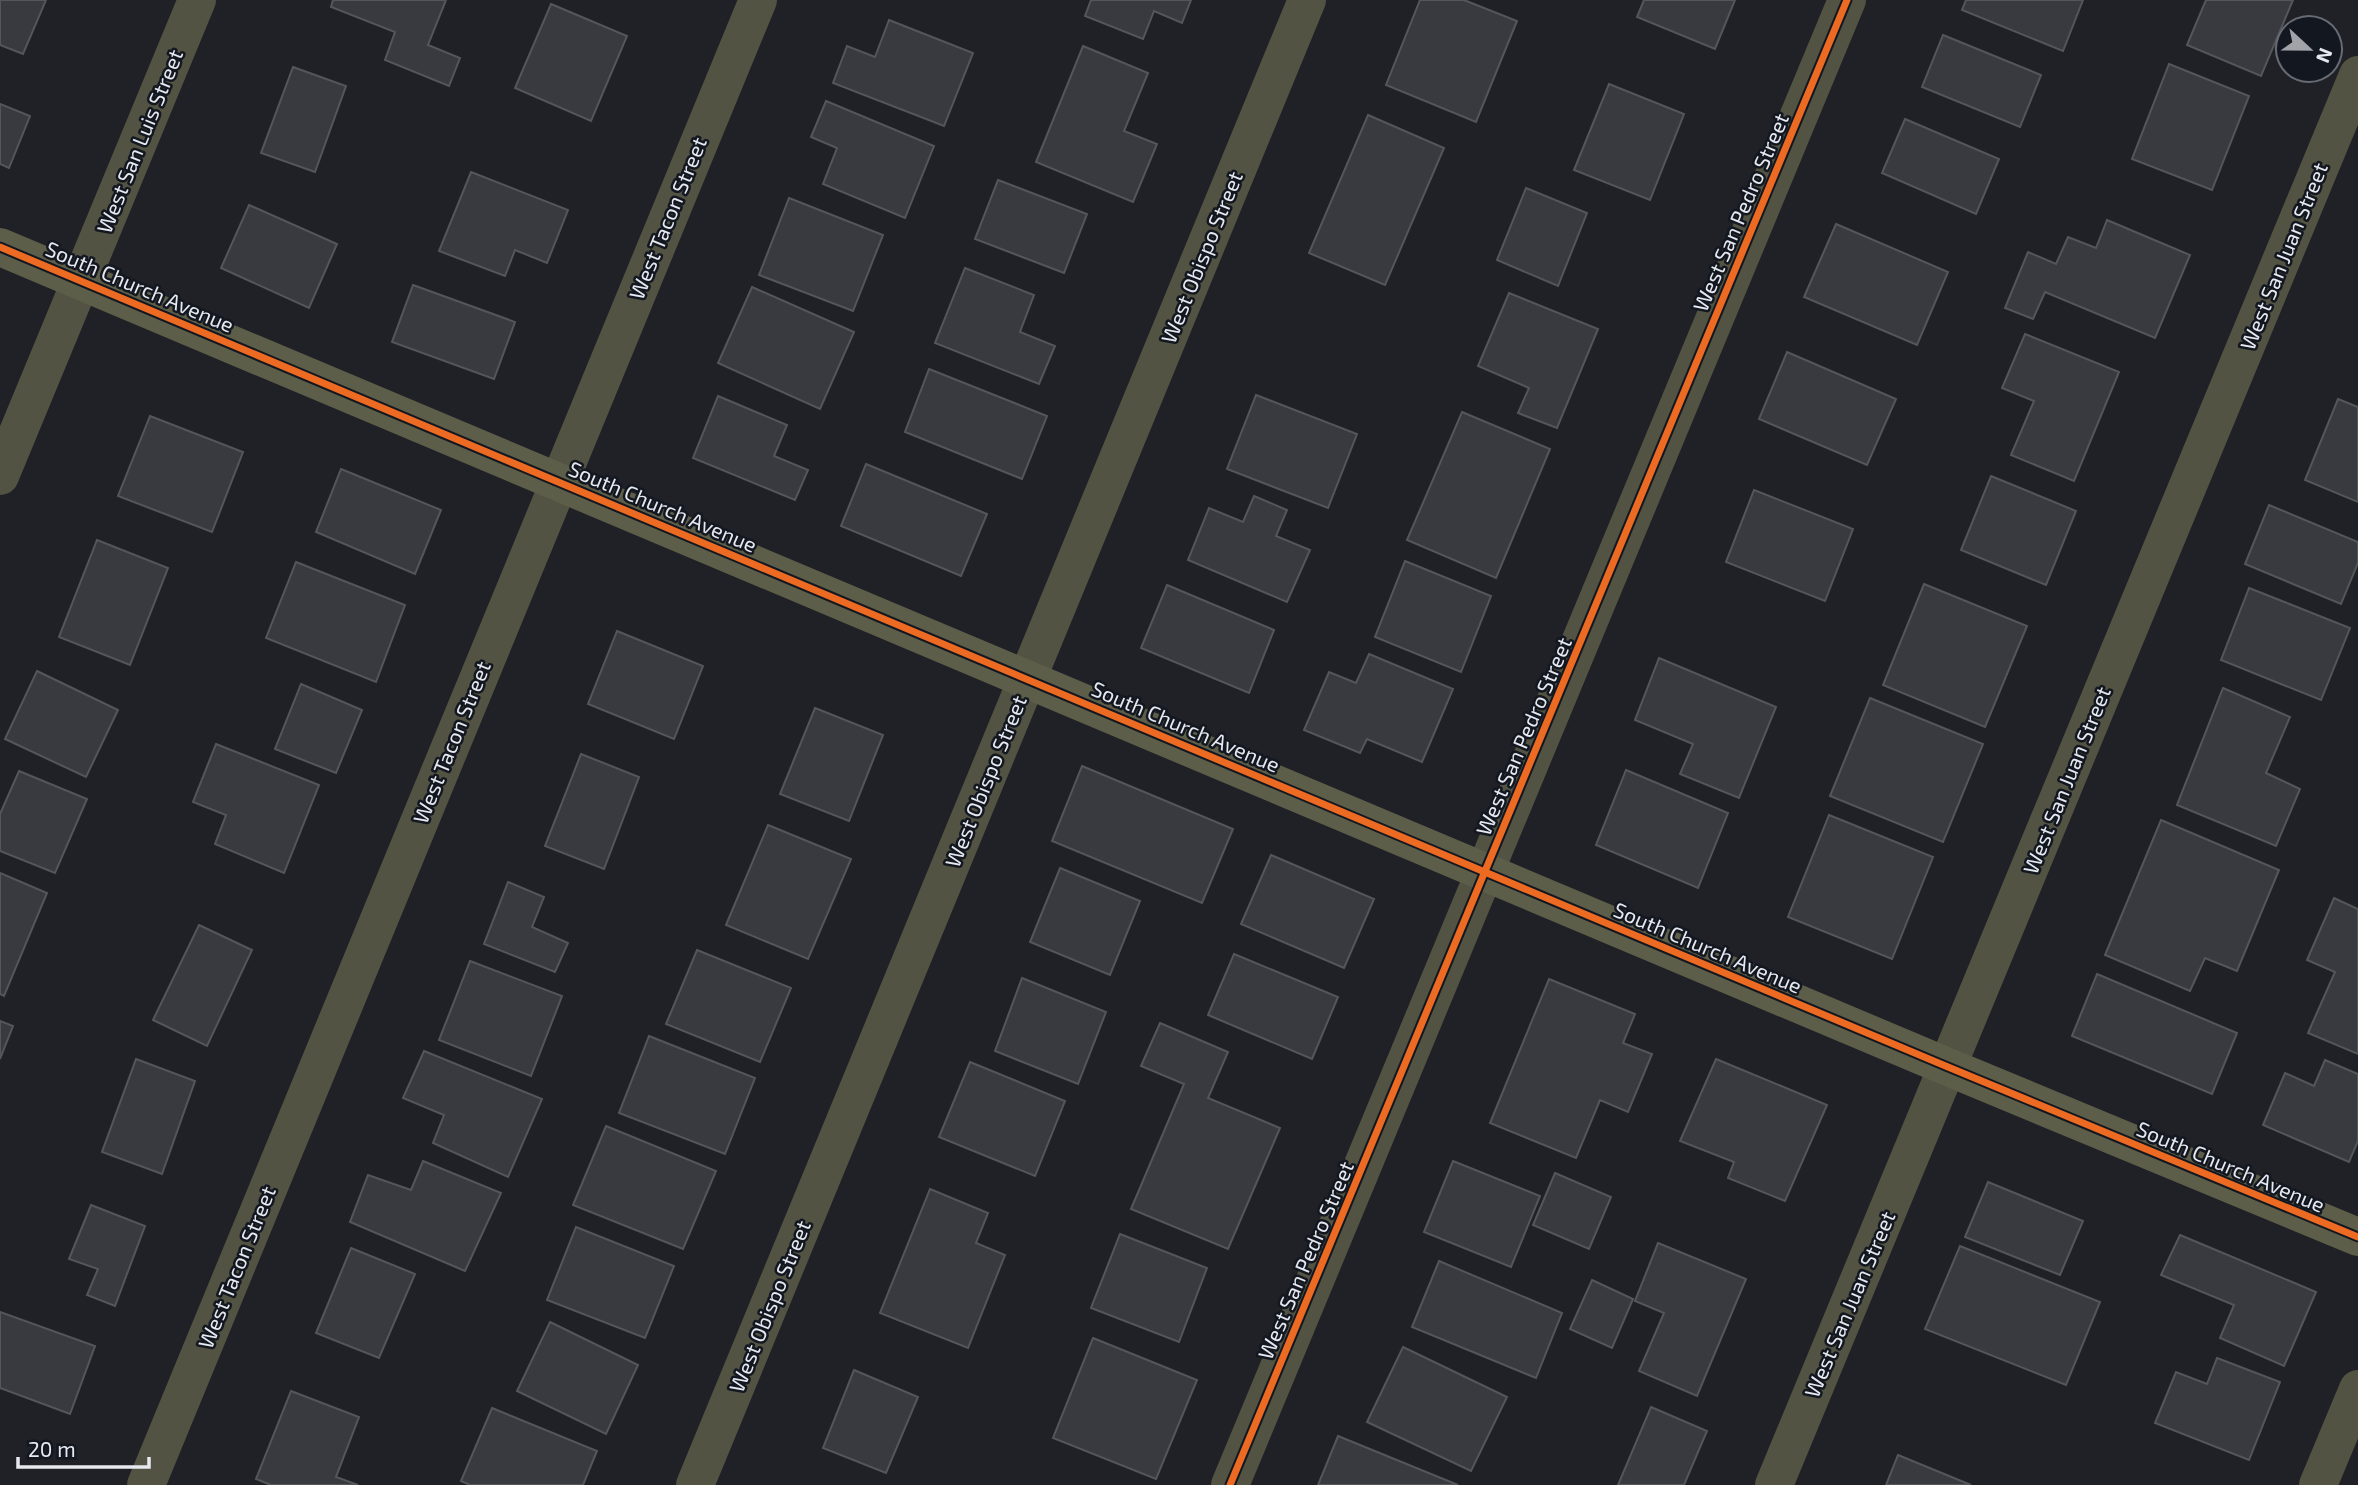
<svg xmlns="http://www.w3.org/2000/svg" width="2358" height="1485" viewBox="0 0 2358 1485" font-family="'Exo 2',sans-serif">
<rect width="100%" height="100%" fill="#202126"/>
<g fill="#393a3f" stroke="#54565a" stroke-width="2">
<path d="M0,0H46L23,54L0,45Z"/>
<path d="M333,0H446L428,45L460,58L449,86L385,60L395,32L331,7Z"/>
<path d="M1091,0H1191L1182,23L1154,11L1143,39L1085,16Z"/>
<path d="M1420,0H1464L1517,21L1476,122L1386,85Z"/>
<path d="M1644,0H1735L1715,49L1637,17Z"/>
<path d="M1966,0H2083L2063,51L1962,10Z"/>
<path d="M2206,0H2293L2261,76L2187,45Z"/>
<path d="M551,4L627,36L591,121L515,88Z"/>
<path d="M889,20L973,53L944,126L833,83L847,46L875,57Z"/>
<path d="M1943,35L2041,75L2020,127L1922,87Z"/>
<path d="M1083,46L1148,73L1124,131L1157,144L1133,202L1036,162Z"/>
<path d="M2169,64L2249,96L2212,190L2132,159Z"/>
<path d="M293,67L346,86L315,172L261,153Z"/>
<path d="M1609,84L1684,114L1650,200L1574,170Z"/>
<path d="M826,101L934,146L905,218L823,184L837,148L811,137Z"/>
<path d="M0,104L30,116L9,168L0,164Z"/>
<path d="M1368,115L1444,148L1385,285L1309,253Z"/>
<path d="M1905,119L1999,159L1976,214L1882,173Z"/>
<path d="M471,172L568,210L547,263L515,250L505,276L439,251Z"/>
<path d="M998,180L1087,214L1064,273L975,239Z"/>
<path d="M1526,188L1587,213L1558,286L1497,260Z"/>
<path d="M789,198L883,235L853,311L759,275Z"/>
<path d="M249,205L337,244L309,308L221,268Z"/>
<path d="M2107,220L2190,255L2155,338L2045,292L2033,319L2005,308L2028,252L2056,264L2068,237L2096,248Z"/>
<path d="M1836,224L1948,272L1917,345L1804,297Z"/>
<path d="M965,268L1034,295L1020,332L1055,346L1039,384L935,343Z"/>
<path d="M413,285L515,322L494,379L392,342Z"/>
<path d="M752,287L854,332L820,409L718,363Z"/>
<path d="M1509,293L1598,329L1557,428L1518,413L1529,388L1478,366Z"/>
<path d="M2025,334L2119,372L2074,481L2011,455L2034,401L2002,388Z"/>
<path d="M1787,352L1896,399L1867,465L1759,419Z"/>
<path d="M929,369L1047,416L1022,479L905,432Z"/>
<path d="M1256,395L1357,434L1328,508L1227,469Z"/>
<path d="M718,396L787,425L774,456L808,470L795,500L693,458Z"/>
<path d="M2338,399L2358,407V502L2305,480Z"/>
<path d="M1462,412L1550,449L1496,578L1407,540Z"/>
<path d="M150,416L243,452L212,532L118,496Z"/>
<path d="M866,464L987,514L961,576L841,526Z"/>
<path d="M341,469L441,510L415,574L316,532Z"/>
<path d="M1991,476L2076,511L2046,585L1961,550Z"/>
<path d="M1754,490L1853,529L1825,601L1726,562Z"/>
<path d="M1254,496L1287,510L1276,536L1310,550L1287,602L1188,560L1209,508L1243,522Z"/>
<path d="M2269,505L2358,542V563L2341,604L2245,564Z"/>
<path d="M97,540L168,568L130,665L59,637Z"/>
<path d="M1405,561L1491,596L1461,672L1375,637Z"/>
<path d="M296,562L405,605L376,682L266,638Z"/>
<path d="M1924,584L2027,626L1985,727L1883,685Z"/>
<path d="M1167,585L1274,630L1249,693L1141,648Z"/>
<path d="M2249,588L2350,628L2321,700L2221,660Z"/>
<path d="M617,631L703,666L674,739L588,704Z"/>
<path d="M1369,654L1453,689L1422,762L1367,739L1360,753L1304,730L1329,672L1356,683Z"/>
<path d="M1659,658L1776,707L1739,798L1680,774L1693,744L1635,720Z"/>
<path d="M37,671L118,710L86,777L5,739Z"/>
<path d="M301,684L362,710L336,773L275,749Z"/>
<path d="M2223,688L2290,717L2266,773L2300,789L2276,846L2177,805Z"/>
<path d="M1870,698L1983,744L1943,842L1830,796Z"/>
<path d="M815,708L883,735L849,821L780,794Z"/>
<path d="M216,744L319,785L284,873L215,844L226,815L193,802Z"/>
<path d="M581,754L639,777L604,869L545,846Z"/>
<path d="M1082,766L1233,829L1202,903L1052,841Z"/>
<path d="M1626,770L1728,813L1698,888L1596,845Z"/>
<path d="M19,771L87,799L55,873L0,851V814Z"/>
<path d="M1829,815L1933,857L1892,959L1788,917Z"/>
<path d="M2161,820L2279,870L2237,971L2205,958L2190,991L2105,955Z"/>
<path d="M768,825L851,859L808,959L726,925Z"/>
<path d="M1271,855L1374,899L1344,968L1241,924Z"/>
<path d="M1060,868L1140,901L1110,975L1030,942Z"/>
<path d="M0,873L47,893L4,996L0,994Z"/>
<path d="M508,882L544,897L532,927L568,943L555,972L484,944Z"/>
<path d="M2334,898L2358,909V1054L2308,1033L2335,972L2307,960Z"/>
<path d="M199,925L252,950L207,1046L153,1020Z"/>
<path d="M697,950L791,988L760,1062L666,1024Z"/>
<path d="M1234,954L1338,997L1312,1059L1208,1015Z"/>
<path d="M470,961L562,996L531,1076L439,1040Z"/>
<path d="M2097,974L2237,1033L2212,1094L2072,1036Z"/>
<path d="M1022,978L1106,1012L1078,1084L995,1051Z"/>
<path d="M1549,979L1635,1014L1623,1043L1652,1054L1628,1112L1600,1100L1576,1158L1490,1123Z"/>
<path d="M0,1021L13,1026L0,1059Z"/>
<path d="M1160,1023L1228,1052L1208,1098L1280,1128L1228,1249L1131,1209L1184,1084L1141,1066Z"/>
<path d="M649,1036L755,1078L725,1154L619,1113Z"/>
<path d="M424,1051L542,1099L508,1177L433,1143L444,1115L403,1098Z"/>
<path d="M136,1059L195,1081L162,1174L102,1152Z"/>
<path d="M1716,1059L1827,1105L1785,1201L1728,1178L1734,1162L1680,1141Z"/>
<path d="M2325,1060L2358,1074V1141L2349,1162L2263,1125L2285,1073L2314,1086Z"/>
<path d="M970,1062L1065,1101L1035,1176L939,1137Z"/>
<path d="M606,1126L716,1171L683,1249L573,1205Z"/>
<path d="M423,1161L501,1193L465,1271L350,1222L368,1175L411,1190Z"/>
<path d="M1453,1161L1540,1196L1511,1267L1424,1232Z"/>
<path d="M1555,1173L1611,1197L1589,1249L1533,1225Z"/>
<path d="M1988,1182L2083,1221L2060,1275L1965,1237Z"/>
<path d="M930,1189L988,1213L976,1243L1005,1255L968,1348L880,1313Z"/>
<path d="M91,1205L145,1226L115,1306L87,1295L98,1269L69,1259Z"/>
<path d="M576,1227L674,1266L645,1338L547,1300Z"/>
<path d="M1120,1234L1207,1268L1179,1342L1091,1308Z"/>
<path d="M2180,1235L2316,1292L2284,1366L2220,1338L2234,1305L2161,1275Z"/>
<path d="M1658,1243L1746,1279L1697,1396L1639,1371L1664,1313L1635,1301Z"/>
<path d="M1960,1246L2100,1302L2066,1385L1925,1329Z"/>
<path d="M351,1248L415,1274L379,1358L316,1333Z"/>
<path d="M1439,1261L1562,1313L1536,1378L1412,1327Z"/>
<path d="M1592,1280L1633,1299L1612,1348L1570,1329Z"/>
<path d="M0,1312L95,1346L70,1414L0,1388Z"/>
<path d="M550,1322L638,1365L606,1434L517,1391Z"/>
<path d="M1093,1338L1197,1380L1156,1479L1053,1438Z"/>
<path d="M1403,1347L1507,1397L1471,1471L1367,1422Z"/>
<path d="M2217,1358L2280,1382L2249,1460L2155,1423L2176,1372L2207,1384Z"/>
<path d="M854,1370L918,1397L886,1473L823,1448Z"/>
<path d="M291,1391L359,1417L336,1477L358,1485H271L256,1479Z"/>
<path d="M1651,1407L1707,1431L1684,1485H1618Z"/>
<path d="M492,1408L597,1451L583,1485H470L461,1481Z"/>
<path d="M1338,1436L1458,1485H1318Z"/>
<path d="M1898,1455L1971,1485H1886Z"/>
</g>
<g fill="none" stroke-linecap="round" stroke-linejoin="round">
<g stroke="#525343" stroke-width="38">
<path d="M0,476L197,0"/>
<path d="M146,1485L758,0"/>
<path d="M695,1485L1307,0"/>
<path d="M1230,1485L1847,0"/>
<path d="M1774,1485L2358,75"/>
<path d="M2318,1485L2358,1389"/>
</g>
<path stroke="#5d5e49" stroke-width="38" d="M0,247L1948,1067L2358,1237"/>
<defs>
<g id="cycleway">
<path d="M0,247L1948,1067L2358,1237"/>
<path d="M1230,1485L1847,0"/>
</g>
</defs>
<use href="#cycleway" stroke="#131720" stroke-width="11"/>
<use href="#cycleway" stroke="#ed6a23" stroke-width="7"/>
</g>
<g text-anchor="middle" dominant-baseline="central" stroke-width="5" stroke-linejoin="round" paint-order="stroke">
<g font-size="21" fill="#e6e9f0" stroke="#131720">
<text transform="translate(139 141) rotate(-68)">West San Luis Street</text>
<text transform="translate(1740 212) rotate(-67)">West San Pedro Street</text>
<text transform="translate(667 218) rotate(-68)">West Tacon Street</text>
<text transform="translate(2283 256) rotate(-68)">West San Juan Street</text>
<text transform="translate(1201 257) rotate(-68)">West Obispo Street</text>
<text transform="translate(140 286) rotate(23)">South Church Avenue</text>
<text transform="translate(663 506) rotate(23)">South Church Avenue</text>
<text transform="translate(1186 726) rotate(23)">South Church Avenue</text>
<text transform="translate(1523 736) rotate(-67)">West San Pedro Street</text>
<text transform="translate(451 742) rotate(-68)">West Tacon Street</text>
<text transform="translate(2066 780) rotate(-68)">West San Juan Street</text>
<text transform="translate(985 781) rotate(-68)">West Obispo Street</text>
<text transform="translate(1708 947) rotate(23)">South Church Avenue</text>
<text transform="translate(2231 1166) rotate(23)">South Church Avenue</text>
<text transform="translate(1305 1260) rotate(-67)">West San Pedro Street</text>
<text transform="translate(236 1267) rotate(-68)">West Tacon Street</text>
<text transform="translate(1849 1304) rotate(-67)">West San Juan Street</text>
<text transform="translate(769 1306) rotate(-68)">West Obispo Street</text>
</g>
</g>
<g transform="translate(2309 49) rotate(112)"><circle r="33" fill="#131720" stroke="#676b73" stroke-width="2"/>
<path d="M0-5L12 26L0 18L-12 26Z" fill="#a1a3a9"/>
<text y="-10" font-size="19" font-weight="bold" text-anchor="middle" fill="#e6e9f0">N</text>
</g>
<path d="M18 1457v10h131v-10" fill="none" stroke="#e6e9f0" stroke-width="3.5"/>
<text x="28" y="1457" font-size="21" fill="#e6e9f0" stroke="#131720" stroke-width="5" paint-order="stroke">20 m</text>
</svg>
